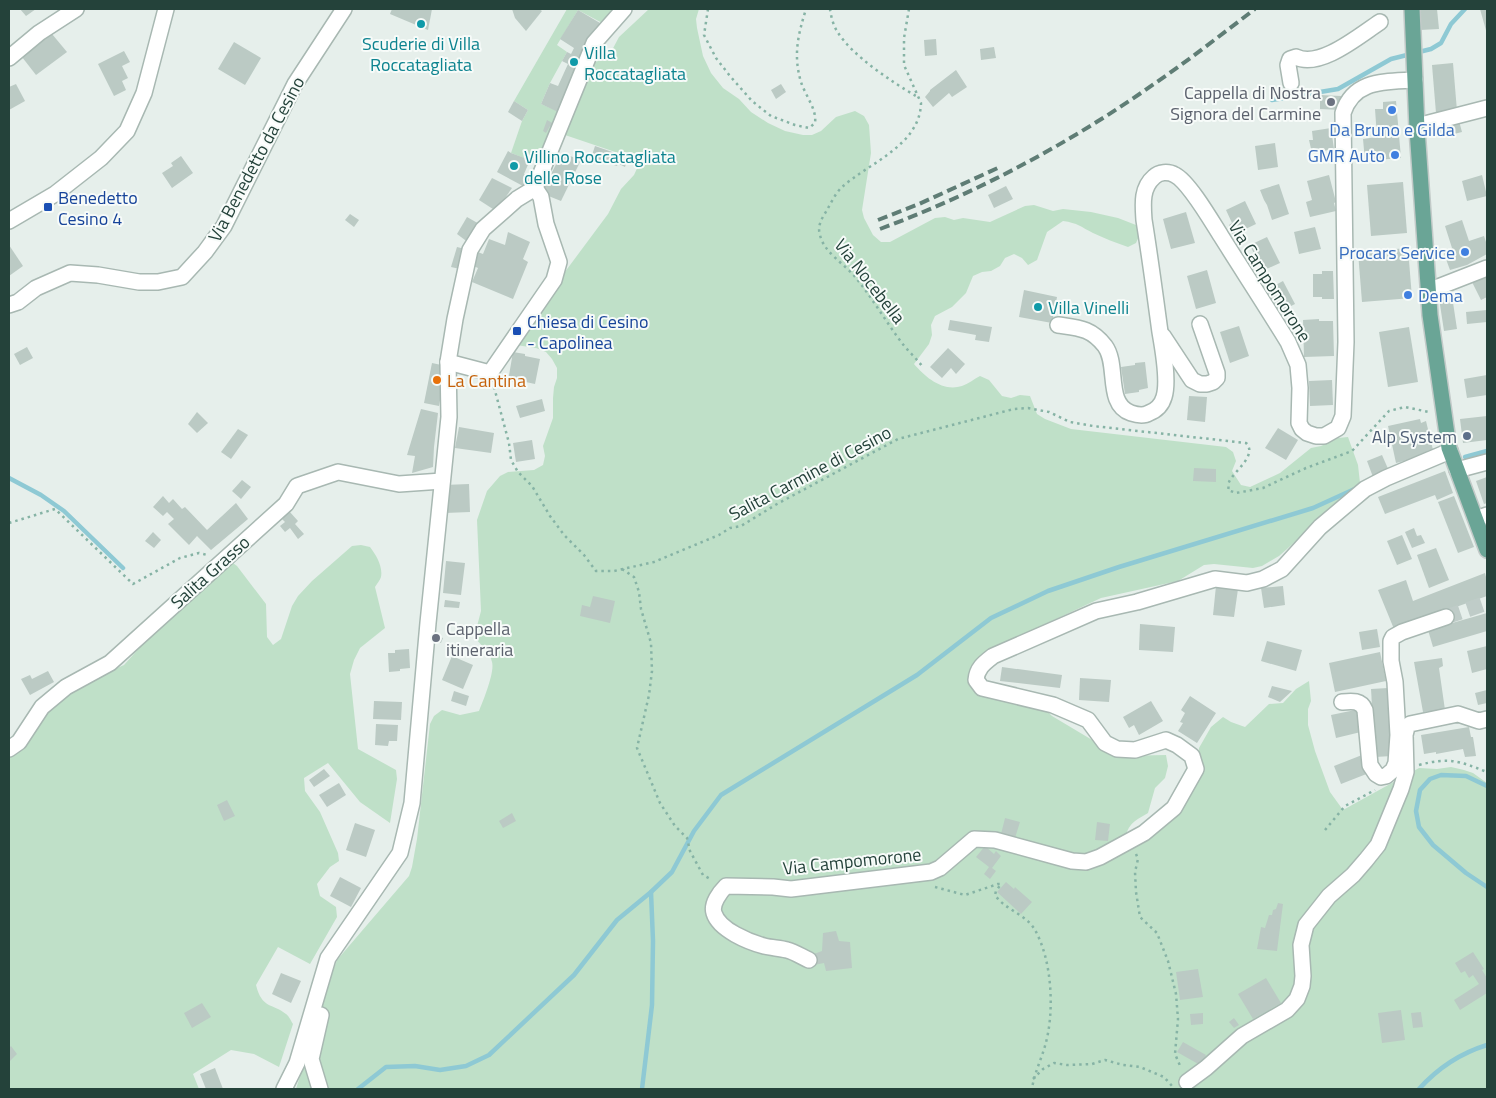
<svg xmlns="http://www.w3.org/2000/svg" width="1496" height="1098" viewBox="0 0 1496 1098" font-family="'Titillium Web',sans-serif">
<rect width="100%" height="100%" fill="#e6efeb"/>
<g fill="#bfe0c8">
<path d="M567,9H616L606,25L578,10L557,45L567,52L550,83L541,104L562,113L542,165L511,153L522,121L528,110L514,101Z"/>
<path d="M649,9H699L696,19L697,28L703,56L711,73L723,88L739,99L751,112L768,123L785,131L803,135H812L821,131L836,117L855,111L864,116L869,125L871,153L862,210L864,218L873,235L881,242H890L935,218L945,217L954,220L963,218L990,222L1025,206L1034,205L1053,211L1063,209L1091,212L1118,218L1136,225L1140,234L1136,243L1128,247C1116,243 1104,238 1093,233C1081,227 1078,223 1063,221L1047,232L1037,260L1028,265L1022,258L1014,254L1005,258L1000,266L991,271L982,272L973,276L966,293L952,307L935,316L931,325L932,335L929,344L914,364C926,378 943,392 962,386C968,384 974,379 980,376L989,380L1002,396L1011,398L1020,395L1030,396L1037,414L1045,419L1071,429L1226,447L1233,452L1236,461L1232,471L1241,485L1250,487L1280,473L1311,448L1321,446L1338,438L1348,437L1358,465L1360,483L1352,489L1287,549L1279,556L1262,566L1253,568L1214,564L1204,565L1178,581L1101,598L988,651L972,676L1045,709L1052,716L1119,756L1166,755L1168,766L1165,778L1155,788L1148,813C1129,824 1128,825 1123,847L1163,815L1198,765L1199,748L1211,727L1223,717L1231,722L1245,727L1269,704L1283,703L1296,689L1309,681L1311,701L1308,709V725L1315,751L1330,792L1343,810L1419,768L1437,769L1451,767L1464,770L1473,773L1487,783V1089H296L328,984L337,960L409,876L412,867L417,839L430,724L434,716L442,710L460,715L479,711C483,701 495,672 492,662C490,653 482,646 476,639V630L481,611L477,520L487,491L500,476L508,472L534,470L543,465L545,456L543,446L553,418V398L554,387L557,378V368L552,359L546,352L536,348L516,345L553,288L608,214L621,189L634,175L640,162L638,156L633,158L565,135L591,65L610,54L619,37Z"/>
<path d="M361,545L370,547C376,555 383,566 381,577C380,580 377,584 375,587L385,628L360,648L354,660L350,674L358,749L396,770L397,779L390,823L360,802L328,763L304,778L305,791L320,812L338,853L339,861L330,867L317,884L320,896L336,907L337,917L310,964L278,947L256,985C262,1009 272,1003 286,1014C289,1016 291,1021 293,1024L279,1067L254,1054L231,1050L193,1074L199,1089H9V755L55,702L90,680L124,665L150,636L226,558L237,566L266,604L267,637L273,645L281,639L292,606L298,596L312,581L352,546Z"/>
</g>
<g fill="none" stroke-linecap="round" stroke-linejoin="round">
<g stroke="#8ec9d4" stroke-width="4.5">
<path d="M1272,100L1338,89L1391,59L1431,49L1441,43L1451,24L1465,9"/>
<path d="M1465,457L1487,451"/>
<path d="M9,478L41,495L64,511L123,568"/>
<path d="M1487,786L1466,776L1441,775L1430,779L1420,790L1416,811L1419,827L1433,845L1466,873L1487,887"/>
<path d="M358,1089L386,1067L415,1066L440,1070L466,1066L489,1055L574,975L617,920L651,892L672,872L694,831L721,795L917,675L991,618L1048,591L1119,567L1313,508L1359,487"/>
<path d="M642,1089L652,1005L653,941L651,892"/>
<path d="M1419,1089C1437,1069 1461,1053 1487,1045"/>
</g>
</g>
<g fill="#bbcac4">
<path d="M20,9H36L26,16Z"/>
<path d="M392,9H432L428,30L390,14Z"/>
<path d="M512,9H539L542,11L526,31L515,18Z"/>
<path d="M1419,9H1437L1439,29L1420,30Z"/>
<path d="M1480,9H1487V34Z"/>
<path d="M578,10L600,23L581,53L585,55L558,112L541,104L550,83L558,86L568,64L562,61L567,52L571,54L574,48L560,39Z"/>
<path d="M52,34L67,52L36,75L22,57Z"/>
<path d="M936,39L937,55L925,56L924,40Z"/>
<path d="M234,42L261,58L245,85L218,69Z"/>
<path d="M994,47L996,58L981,60L980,49Z"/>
<path d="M124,51L130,62L122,66L128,78L122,81L126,90L114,96L98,64Z"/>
<path d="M1453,63L1457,111L1436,113L1432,65Z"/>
<path d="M956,70L967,87L952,97L949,93L933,107L925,97L930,91V90Z"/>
<path d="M16,84L25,101L9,110V87Z"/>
<path d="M781,84L786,92L776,99L771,90Z"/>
<path d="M1320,95L1341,96V110L1320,109Z"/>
<path d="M514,101L528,110L522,121L508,112Z"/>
<path d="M1396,101L1401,158L1365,161L1363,139L1377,137L1375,109H1383V102Z"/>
<path d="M547,120L556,125L554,129L550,126L546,133L543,131Z"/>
<path d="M1459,121L1462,132L1442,137L1439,127Z"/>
<path d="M1331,128L1334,149L1312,153L1309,140H1313L1312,131Z"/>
<path d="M1275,143L1278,167L1258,170L1255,146Z"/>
<path d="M595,146L621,155L617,166L591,158Z"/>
<path d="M508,151L511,153L530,160L524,174L531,179L529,184L526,183L523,186L497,172Z"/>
<path d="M562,153L581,160L561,201L541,193Z"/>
<path d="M181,156L193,173L172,188L162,173L173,166L171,163Z"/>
<path d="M621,158L627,160L625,167L619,164Z"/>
<path d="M1329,175L1336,202L1334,203L1336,211L1310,217L1306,202L1312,200L1307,181Z"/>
<path d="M1482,175L1487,196L1467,201L1462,181Z"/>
<path d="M492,178L512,188L496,211L479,200Z"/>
<path d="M1403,182L1407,233L1371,236L1367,185Z"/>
<path d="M1279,184L1289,214L1272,220L1267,205L1264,200L1260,190Z"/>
<path d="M1006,186L1013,199L994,208L988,195Z"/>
<path d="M1245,201L1256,224L1233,235L1229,225L1232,223L1226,210Z"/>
<path d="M1186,212L1195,243L1171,249L1163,219Z"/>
<path d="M350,214L359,220L354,227L345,220Z"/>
<path d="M467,217L481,225L469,243L457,234Z"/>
<path d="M1462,220L1469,241L1484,236L1487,245V254L1467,265L1450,270L1443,251L1452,248L1445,226Z"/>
<path d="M1315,227L1321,249L1299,254L1294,232Z"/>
<path d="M508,232L530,242L523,259L528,262L513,299L472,282L478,268L469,264L475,251L483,254L489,239L505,245Z"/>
<path d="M1267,237L1280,263L1262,271L1250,245Z"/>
<path d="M9,245L23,266L9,276Z"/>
<path d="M457,247L465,249L460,269L451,267Z"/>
<path d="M1408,248L1412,298L1362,302L1358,252Z"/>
<path d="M1207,270L1216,303L1196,309L1187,276Z"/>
<path d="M1322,271H1333L1334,299H1322V297H1313V274H1322Z"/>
<path d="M1485,276L1487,281V297L1481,300L1472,282Z"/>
<path d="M1283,281L1295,304L1279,312L1266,290Z"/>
<path d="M1024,290L1057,297L1052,323L1019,317Z"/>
<path d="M1452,296L1457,329L1444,331L1439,298Z"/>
<path d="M1487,310V322L1467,324L1466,312Z"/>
<path d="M1319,319V321H1333L1334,356L1304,357L1303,320Z"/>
<path d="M950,320L992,327L989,342L975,340L976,335L948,330Z"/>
<path d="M1239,326L1249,356L1230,363L1220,332Z"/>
<path d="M1409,327L1418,382L1388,387L1379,332Z"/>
<path d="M27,347L33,358L20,365L14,354Z"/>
<path d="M948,348L965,364L956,374L951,368L942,378L930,367Z"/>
<path d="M513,352L525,354V356L540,359L535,384L521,381L520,383L508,381Z"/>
<path d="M1145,362L1148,388L1139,390V392L1125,394L1121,367L1135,365V363Z"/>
<path d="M432,363L446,366L439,406L424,403Z"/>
<path d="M1487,375V395L1467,398L1464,379Z"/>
<path d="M1332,380L1333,405L1310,406L1309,381Z"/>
<path d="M1189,396L1207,397L1205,422L1187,420Z"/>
<path d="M542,399L545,411L520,418L516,406Z"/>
<path d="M421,409L438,413L434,447L433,467L412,473L415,456L407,455Z"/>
<path d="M197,412L208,423L197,433L188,424Z"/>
<path d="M1487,416V440L1463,443L1460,419Z"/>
<path d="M1420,419L1421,423L1426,421L1433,450L1427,451L1428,455L1396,463L1388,426Z"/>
<path d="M459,427L494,433L491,453L455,448Z"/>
<path d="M1278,428L1298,440L1286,460L1265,448Z"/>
<path d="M238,429L248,435L231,459L221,452Z"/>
<path d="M532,440L535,459L516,462L513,443Z"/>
<path d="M1382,455L1389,471L1373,477L1367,461Z"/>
<path d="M1194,468L1216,469V482L1193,481Z"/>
<path d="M1445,471L1453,493L1437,500L1435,495L1385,514L1378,497Z"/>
<path d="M1487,477V503L1484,504L1476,481Z"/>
<path d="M242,480L251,487L241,499L232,491Z"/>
<path d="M469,484L470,512L445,513L444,485Z"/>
<path d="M163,496L169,503L173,499L182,509L185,507L207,530L236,503L248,519L211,550L197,536L189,545L168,524L174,519L167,512L163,516L153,507Z"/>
<path d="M1454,496L1474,547L1458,553L1438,502Z"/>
<path d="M289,511L298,521L295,524L304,534L298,539L290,528L285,532L280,526L285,522L281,518Z"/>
<path d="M1414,528L1417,536L1421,535L1425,543L1412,548L1405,532Z"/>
<path d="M153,532L161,540L154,548L145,541Z"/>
<path d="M1402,535L1412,559L1397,565L1387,541Z"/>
<path d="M1436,548L1449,580L1429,588L1417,555Z"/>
<path d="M446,561L465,563L461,595L443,593Z"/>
<path d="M1485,573L1487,581V596L1394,629L1378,590L1406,580L1413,601Z"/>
<path d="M1216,586L1238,589L1234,617L1213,615Z"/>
<path d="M1283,586L1285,605L1264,608L1261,588Z"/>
<path d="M593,596L615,601L610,623L580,616L582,605L590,607Z"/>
<path d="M445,600L460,602L459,608L444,607Z"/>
<path d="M1487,613V631L1433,647L1428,630Z"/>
<path d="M1140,624L1175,627L1173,652L1139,650Z"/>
<path d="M1377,629L1380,647L1362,650L1359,632Z"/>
<path d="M432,634L443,638L441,643L430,639Z"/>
<path d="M1267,641L1302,650L1296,671L1261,661Z"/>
<path d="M1487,646V669L1472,673L1467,651Z"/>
<path d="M409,649L410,668L400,669V671L389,672L388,653H395V650Z"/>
<path d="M1380,652L1386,681L1335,692L1329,663Z"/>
<path d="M452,656L473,665L463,689L442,680Z"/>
<path d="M1442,658L1443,666L1439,668L1445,710L1423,712L1414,662Z"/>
<path d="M1002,667L1062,675L1060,688L1000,681Z"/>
<path d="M48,671L54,682L30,695L21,679L30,675L32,679Z"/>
<path d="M1080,678L1111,680L1109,702L1079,700Z"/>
<path d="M1272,686L1292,691L1280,702L1268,697Z"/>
<path d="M1388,688L1392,756L1375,757L1371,689Z"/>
<path d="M1487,690V703L1478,705L1475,693Z"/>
<path d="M454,691L469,696L466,706L451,701Z"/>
<path d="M1190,696L1216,713L1197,743L1178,731L1183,723L1180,722L1185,713L1181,710Z"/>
<path d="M374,701L402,702L401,720L373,719Z"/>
<path d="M1151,701L1163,721L1139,735L1134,725L1129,728L1123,717Z"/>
<path d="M1360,709L1365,731L1336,738L1331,715Z"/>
<path d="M376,724L398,725L397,741H389L388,746L375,745Z"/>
<path d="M1469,727L1471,737H1473L1476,756L1465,757L1463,749L1436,754V752L1424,754L1421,735Z"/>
<path d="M1362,755L1369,773L1341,784L1334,766Z"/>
<path d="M324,769L330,776L314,787L309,780Z"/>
<path d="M339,783L346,795L327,807L319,795Z"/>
<path d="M227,800L235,816L224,821L217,805Z"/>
<path d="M512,813L516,821L503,828L499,821Z"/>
<path d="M1005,818L1020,822L1015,838L1001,834Z"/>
<path d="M1097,822L1110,824L1108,841L1095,840Z"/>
<path d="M355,823L375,830L366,857L346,850Z"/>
<path d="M985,846L994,854L996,851L1001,856L992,868L996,871L990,879L984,874L989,867L976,857Z"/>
<path d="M340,877L361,888L351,907L330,896Z"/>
<path d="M1006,882L1014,889L1015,887L1032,902L1021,914L997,892Z"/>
<path d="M1278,903L1283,904L1277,951L1257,949L1261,927L1265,928L1269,915H1272L1273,910L1276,909Z"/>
<path d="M836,931L839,941L850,942L852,968L826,971L824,963L814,965V954L822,951L823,933Z"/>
<path d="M1473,952L1484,969L1482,970L1487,978V993L1460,1010L1454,1000L1479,984L1473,975L1469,978L1465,971L1461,973L1455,963Z"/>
<path d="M1198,969L1203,997L1180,1000L1176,972Z"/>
<path d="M281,973L301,981L291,1003L272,994Z"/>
<path d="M1266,978L1281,1003L1253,1019L1238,994Z"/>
<path d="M202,1003L211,1017L192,1028L184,1013Z"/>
<path d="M1401,1010L1405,1040L1382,1043L1378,1013Z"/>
<path d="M1421,1012L1423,1027L1413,1028L1411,1013Z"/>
<path d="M1203,1013V1024L1191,1025L1190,1014Z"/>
<path d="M1234,1018L1239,1025L1234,1028L1229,1022Z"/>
<path d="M1183,1042L1206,1055L1200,1065L1177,1052Z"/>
<path d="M11,1046L17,1054L10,1061L9,1048Z"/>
<path d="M215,1068L223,1089H206L200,1074Z"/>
</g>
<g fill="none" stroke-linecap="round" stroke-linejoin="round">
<path stroke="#bfccc8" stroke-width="15" stroke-dasharray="15 8" stroke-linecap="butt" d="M1446,617L1487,603"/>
<defs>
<g id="minor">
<path d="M9,58L39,33L76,9"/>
<path d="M1291,83L1288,65L1290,59L1296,57C1320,69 1360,35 1380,22"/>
<path d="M1417,126L1487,108"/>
<path d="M9,221L55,194L101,158L127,131L144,93L166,9"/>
<path d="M1428,291L1487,268"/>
<path d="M9,305L18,302L36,288L70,273L98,275L139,282H158L182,277L205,252L224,226L295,84L344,9"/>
<path d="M1058,325C1079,328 1091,328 1105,346C1119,365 1105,404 1131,413C1137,415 1144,416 1149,413C1157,410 1162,404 1164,397C1169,381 1163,349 1160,332C1155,295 1150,257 1144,220C1143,205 1141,188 1154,177C1159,172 1168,171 1175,175C1189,182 1212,222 1221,236C1243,271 1266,306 1288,342L1298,365L1300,388L1299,423L1302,429L1307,433L1316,436H1324L1338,428L1343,416L1346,342L1343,113C1354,79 1385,82 1415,80"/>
<path d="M1163,336L1192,380L1200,384H1207L1213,382L1217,378V373L1200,324"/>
<path d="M448,362L490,373L554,280L559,262L546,224L541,197L535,188"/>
<path d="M1457,470L1487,462"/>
<path d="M1476,519L1487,515"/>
<path d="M1342,702C1352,701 1361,700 1365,710L1370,765L1376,774L1381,777L1386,776L1393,770L1396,763L1398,735L1395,682L1391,661V641L1393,637L1402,632L1446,617"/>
<path d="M9,749L19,742L42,707L66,687L110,663L286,504L297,486L338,472L399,484L442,481"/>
<path d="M809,960C802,957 795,952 787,950C780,948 772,948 764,946C749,942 719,930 714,913C711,904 720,892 726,886L773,887L791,889L931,872L940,868L974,839L995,840L1072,861L1086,862L1100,857L1144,833L1174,808L1196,769L1192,756L1177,745L1166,740L1135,750L1117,749L1105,743L1088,720L1053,705L982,688L976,680C977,668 984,663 993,656L1096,611L1137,602L1215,579L1247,583L1263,579L1282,569L1320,527L1365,489L1386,478L1450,451"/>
<path d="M1187,1082L1206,1068L1242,1036L1287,1010L1297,999L1302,986L1303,976L1301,945L1306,925L1329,896L1353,875L1366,860L1378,845L1401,789L1406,772L1405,735L1407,727L1410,724L1458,714L1479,721L1487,719"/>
<path d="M284,1089L297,1063L328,958L400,853L412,803L428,623L449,417L448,362L455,319L470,250L483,229L517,199L535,188L594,43L624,9"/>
<path d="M320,1089L311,1059L321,1015"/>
</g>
<path id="major" d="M1412,9L1417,129L1428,285L1430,315L1449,448L1487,550"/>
</defs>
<use href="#minor" stroke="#a8b8b2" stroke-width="18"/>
<use href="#major" stroke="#c2cac8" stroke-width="18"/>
<g stroke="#86b3a5" stroke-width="2.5" stroke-dasharray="2.5 4" stroke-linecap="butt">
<path d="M708,9L704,35L716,58L730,76L752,101L771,116L795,125L809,128L815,123C817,109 805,95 801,82C793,55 798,35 806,9"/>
<path d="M830,9C831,16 833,25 837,31C851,55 892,82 916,96"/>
<path d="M909,9L904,38V65L921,103C920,146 868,163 841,188C835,194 831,203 827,210C822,218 817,226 820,235C824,253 845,264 856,278C873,299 886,322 902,343C908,351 916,358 922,366"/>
<path d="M494,387L509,443L511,460L518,472L532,486L550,516L564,535L584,555L596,571H614L654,562L719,535L730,528L741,526L777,504L898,439L1014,409L1028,408L1049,412L1070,422L1093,426L1246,443C1258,455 1234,471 1229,482C1228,484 1229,487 1228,490L1236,493L1263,488L1306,468L1352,451L1389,411L1405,407L1429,412"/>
<path d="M9,523L55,509L133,584L180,558L199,553L207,555"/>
<path d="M622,569L634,577L639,592L641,609L651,643L652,671L649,695L637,748L660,803L675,826L687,838L690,851L703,875L712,880"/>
<path d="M1419,765C1449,757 1459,761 1487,772"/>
<path d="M1325,830L1345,806L1375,790"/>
<path d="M1136,854L1138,859L1135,872L1136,892L1140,917L1157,933L1168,961L1176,994L1178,1019L1175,1054L1181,1068"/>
<path d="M935,887L965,895L998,884H1001L996,891L995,895C1005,910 1026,914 1035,930C1052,960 1055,1012 1045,1046C1041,1060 1034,1074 1032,1089"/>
<path d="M1033,1079L1043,1069L1054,1063L1067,1065L1092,1064L1105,1060L1123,1065L1140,1067L1164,1077L1172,1086"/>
</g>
<use href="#minor" stroke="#fff" stroke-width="15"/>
<use href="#major" stroke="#6aa596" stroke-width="15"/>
<g stroke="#5f7d75" stroke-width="4" stroke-dasharray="10 5" stroke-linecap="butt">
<path d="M878,220L919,204L1000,167"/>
<path d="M880,229C977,193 1070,143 1154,84C1189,60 1222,34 1255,9"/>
</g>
</g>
<g fill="#0f9aa8" stroke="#f7fbf9" stroke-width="2">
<circle cx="421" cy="24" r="5"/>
<circle cx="574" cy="62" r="5"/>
<circle cx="514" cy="166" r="5"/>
<circle cx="1038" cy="307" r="5"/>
</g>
<g fill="#6b7280" stroke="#f7fbf9" stroke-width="2">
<circle cx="1331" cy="102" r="5"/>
<circle cx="436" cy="638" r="5"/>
</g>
<g fill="#3f7fe0" stroke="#f7fbf9" stroke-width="2">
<circle cx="1392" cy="110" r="5"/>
<circle cx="1395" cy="155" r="5"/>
<circle cx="1465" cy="252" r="5"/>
<circle cx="1408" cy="295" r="5"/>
</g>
<g fill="#1a4fb4" stroke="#f7fbf9" stroke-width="2">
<rect x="43" y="202" width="10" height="10" rx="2.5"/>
<rect x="512" y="326" width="10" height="10" rx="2.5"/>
</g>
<circle fill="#e8710a" stroke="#f7fbf9" stroke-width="2" cx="437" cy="380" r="5"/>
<circle fill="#5c6f8a" stroke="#f7fbf9" stroke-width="2" cx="1467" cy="436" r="5"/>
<g text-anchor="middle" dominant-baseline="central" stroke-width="4" stroke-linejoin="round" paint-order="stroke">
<g font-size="18" fill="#0d838f" stroke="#f7fbf9" text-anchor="start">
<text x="421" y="43" text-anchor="middle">Scuderie di Villa<tspan x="421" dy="21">Roccatagliata</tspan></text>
<text x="584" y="52">Villa<tspan x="584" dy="21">Roccatagliata</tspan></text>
<text x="524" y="156">Villino Roccatagliata<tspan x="524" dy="21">delle Rose</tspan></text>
<text x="1048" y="307">Villa Vinelli</text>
</g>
<g font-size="18" fill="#5b616d" stroke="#f7fbf9" text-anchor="end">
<text x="1321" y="92">Cappella di Nostra<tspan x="1321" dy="21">Signora del Carmine</tspan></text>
<text x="446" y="628" text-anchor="start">Cappella<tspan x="446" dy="21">itineraria</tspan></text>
</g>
<g font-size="18" fill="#366cbe" stroke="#f7fbf9" text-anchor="end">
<text x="1392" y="129" text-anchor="middle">Da Bruno e Gilda</text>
<text x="1385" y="155">GMR Auto</text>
<text x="1455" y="252">Procars Service</text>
<text x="1418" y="295" text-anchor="start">Dema</text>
</g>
<g font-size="18" fill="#24423a" stroke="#f7fbf9">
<text transform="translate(256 159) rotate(-62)">Via Benedetto da Cesino</text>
<text transform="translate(870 281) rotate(52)">Via Nocebella</text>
<text transform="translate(1270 281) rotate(58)">Via Campomorone</text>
<text transform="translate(810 473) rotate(-28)">Salita Carmine di Cesino</text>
<text transform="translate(210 572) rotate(-42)">Salita Grasso</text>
<text transform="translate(852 861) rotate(-6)">Via Campomorone</text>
</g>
<g font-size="18" fill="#164399" stroke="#f7fbf9" text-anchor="start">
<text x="58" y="197">Benedetto<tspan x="58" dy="21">Cesino 4</tspan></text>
<text x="527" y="321">Chiesa di Cesino<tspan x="527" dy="21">- Capolinea</tspan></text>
</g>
<g font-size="18" fill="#c56008" stroke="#f7fbf9" text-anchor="start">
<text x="447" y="380">La Cantina</text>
</g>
<g font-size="18" fill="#4e5e75" stroke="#f7fbf9" text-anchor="end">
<text x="1457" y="436">Alp System</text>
</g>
</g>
<rect width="1496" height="1098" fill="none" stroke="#24423a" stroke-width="20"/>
</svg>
